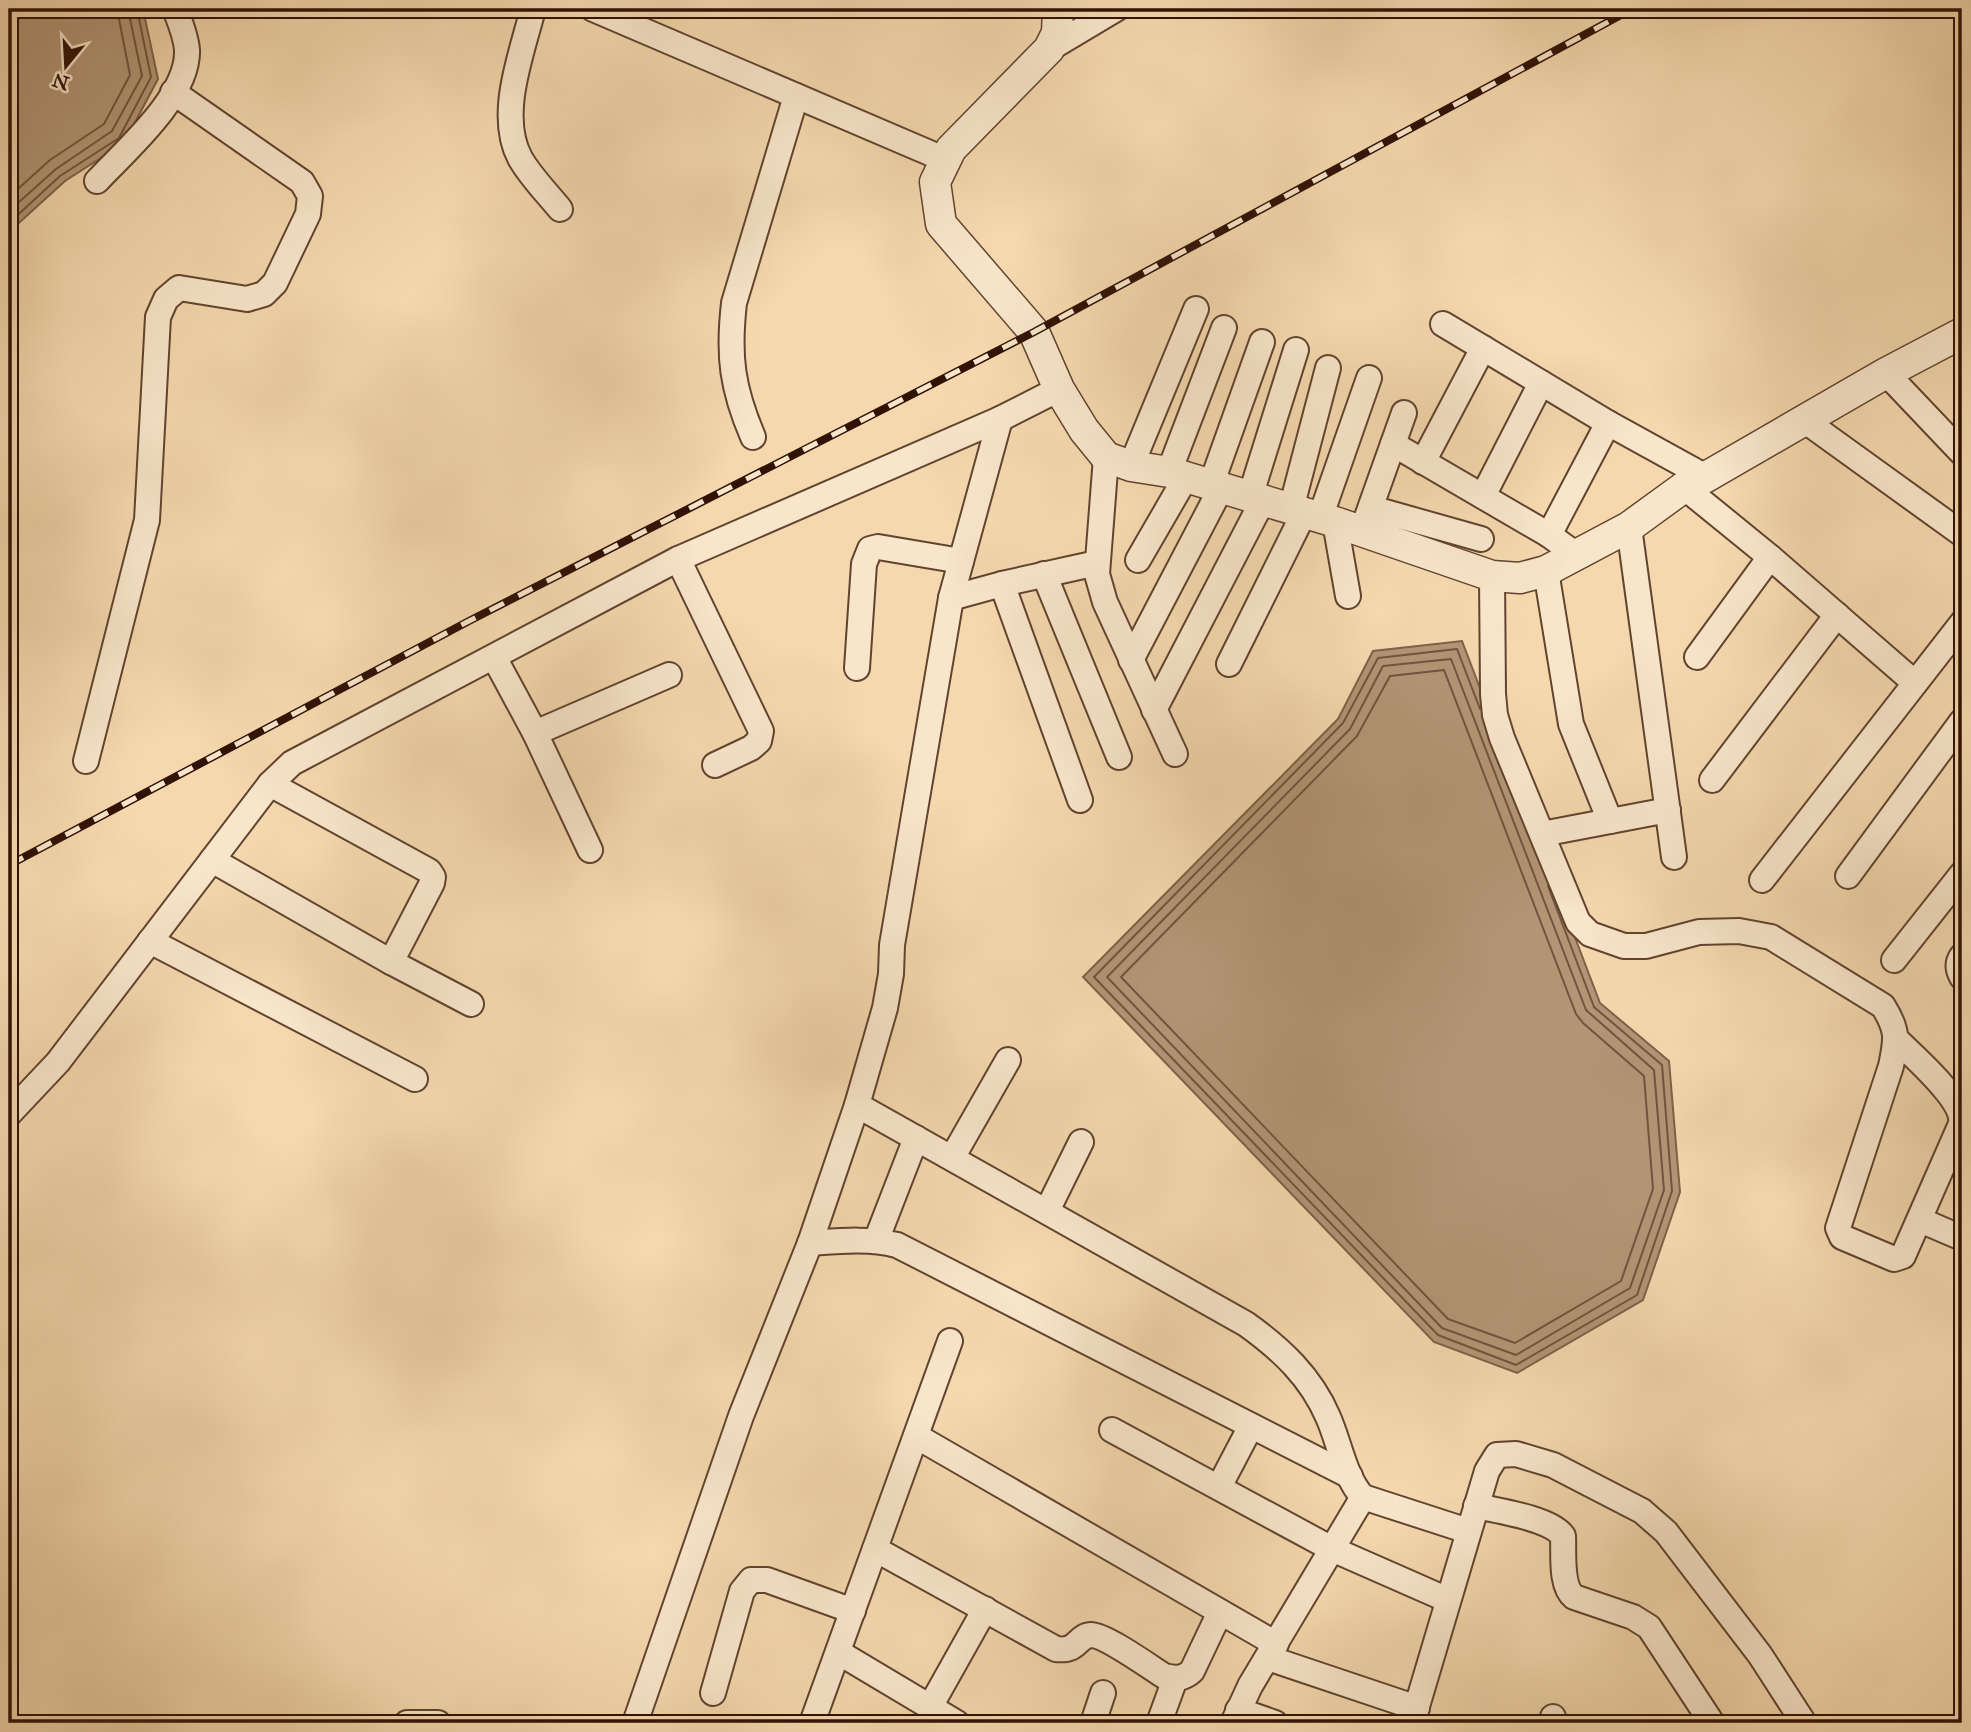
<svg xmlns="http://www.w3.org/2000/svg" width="1971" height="1732" viewBox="0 0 1971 1732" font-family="'IM FELL Great Primer',serif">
<rect width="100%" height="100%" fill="#f5d8ae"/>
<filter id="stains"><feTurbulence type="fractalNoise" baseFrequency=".00286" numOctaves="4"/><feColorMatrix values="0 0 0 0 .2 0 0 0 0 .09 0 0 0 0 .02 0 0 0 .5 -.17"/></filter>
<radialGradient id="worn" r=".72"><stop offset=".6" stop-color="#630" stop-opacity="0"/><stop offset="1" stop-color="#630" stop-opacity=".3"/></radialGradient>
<g fill="#b29575" stroke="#7e6149" stroke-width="2">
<path d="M9,9H143L158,79L124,143L65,181L10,231Z"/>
<path d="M1462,641L1600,1003L1669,1061L1680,1192L1643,1300L1517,1373L1434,1342L1083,977L1338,719L1373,651Z"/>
</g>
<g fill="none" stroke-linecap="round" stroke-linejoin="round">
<g stroke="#71543e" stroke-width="2">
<path d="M9,197L50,160L104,124L130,75L117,9"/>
<path d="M9,211L56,169L112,131L142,76L128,9"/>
<path d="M9,223L60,176L119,138L151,77L137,9"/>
<path d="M1451,659L1586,1010L1654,1070L1664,1190L1630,1288L1516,1355L1442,1328L1107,977L1350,729L1383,666Z"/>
<path d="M1444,670L1576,1014L1583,1023L1644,1076L1653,1189L1621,1281L1515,1343L1448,1319L1121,977L1357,736L1390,676Z"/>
<path d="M1480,709L1457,649L1378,658L1343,723L1094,977L1438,1335L1516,1365L1637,1295L1672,1191L1662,1065L1594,1007L1548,886"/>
</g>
<defs>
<g id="minor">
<path d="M533,9C522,53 497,115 520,158C530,176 547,193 560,209"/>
<path d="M593,9L946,160"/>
<path d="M1049,49L1116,9"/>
<path d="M97,181C126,150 189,96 187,50C186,36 180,22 175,9"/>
<path d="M1443,324L1608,423L1706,477"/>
<path d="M1886,373L1962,453"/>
<path d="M1804,420L1962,534"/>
<path d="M753,437C732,388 728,356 734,303L796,96"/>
<path d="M1393,444L1549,535L1578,556"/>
<path d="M1106,457L1097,574L1105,602L1175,754"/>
<path d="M1423,462L1483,348"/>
<path d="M1131,466L1196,309"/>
<path d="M1169,472L1224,328"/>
<path d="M1211,485L1262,342"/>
<path d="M1684,487L1770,557L1915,683"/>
<path d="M1483,496L1541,383"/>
<path d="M1250,497L1296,350"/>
<path d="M1371,508L1481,539"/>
<path d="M1291,509L1328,368"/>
<path d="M1320,518L1369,378"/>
<path d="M1335,522L1348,596"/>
<path d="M1629,527L1674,857"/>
<path d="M1362,531L1404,413"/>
<path d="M1549,535L1608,423"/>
<path d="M678,559L761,731L759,741L751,748L715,765"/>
<path d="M1138,560L1186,477"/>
<path d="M1546,571L1571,724L1610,821"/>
<path d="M1044,574L1119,757"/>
<path d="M1492,576L1493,694L1495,715L1502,738L1578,922L1590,934L1624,946H1646L1699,932L1739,931L1771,937L1883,1006C1898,1030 1897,1038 1891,1066L1838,1228L1842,1237L1894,1259L1903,1256L1961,1124C1965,1100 1914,1057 1897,1040"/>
<path d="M1002,584L1080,800"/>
<path d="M951,598L1002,584L1097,563"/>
<path d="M494,657L535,733L590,850"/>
<path d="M1697,657L1770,557"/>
<path d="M1131,660L1221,488"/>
<path d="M1229,664L1304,513"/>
<path d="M857,668L864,564L870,549L878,547L961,561"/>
<path d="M1154,710L1263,500"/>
<path d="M535,733L669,675"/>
<path d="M86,761L147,520L158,317L166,299L179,288L247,299L264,294L275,283L308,214L310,196L302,182L173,92"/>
<path d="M1712,780L1837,615"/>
<path d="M270,784L429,871L433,877L432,883L391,962"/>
<path d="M1542,834L1668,810"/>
<path d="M212,860L391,962L471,1004"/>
<path d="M1848,876L1962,721"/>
<path d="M1762,880L1962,623"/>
<path d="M150,941L415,1079"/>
<path d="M1962,956C1957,963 1958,970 1962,977"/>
<path d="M1894,960L1962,874"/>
<path d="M857,1105L1246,1324C1281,1349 1311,1377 1328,1417C1339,1441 1345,1479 1363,1497L1468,1531"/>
<path d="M9,1114L58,1062L270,784L292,763L678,559L1000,419L1059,389"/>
<path d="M952,1158L1008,1060"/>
<path d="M1047,1211L1081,1142"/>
<path d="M1920,1220L1962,1238"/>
<path d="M876,1241L916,1138"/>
<path d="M810,1243C840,1241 867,1238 897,1245L1350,1476"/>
<path d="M1112,1430L1332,1549L1448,1600"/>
<path d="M916,1436L1276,1644"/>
<path d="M1219,1487L1251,1426"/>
<path d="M1476,1506C1498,1511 1550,1518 1563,1536C1564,1553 1560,1586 1574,1597L1633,1617L1649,1627L1712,1723"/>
<path d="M875,1549L1056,1649C1079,1652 1076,1636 1091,1635C1105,1635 1150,1667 1164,1676C1176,1679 1183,1679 1192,1671L1220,1612"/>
<path d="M838,1652L957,1723"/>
<path d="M1268,1658L1417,1708"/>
<path d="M713,1693L742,1591L751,1580H767L853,1611"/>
<path d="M930,1707L985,1609"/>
<path d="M1238,1710L1275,1723"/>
<path d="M407,1723H438"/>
<path d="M635,1723L741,1416L810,1243L857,1105L885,1008L891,974L892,945L951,598L1000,419"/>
<path d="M812,1723L950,1341"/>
<path d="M1093,1723L1103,1693"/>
<path d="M1159,1723L1175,1679"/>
<path d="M1233,1723L1250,1686L1363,1497"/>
<path d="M1412,1723L1487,1471L1497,1455L1516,1454L1553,1465L1642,1511L1666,1532L1760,1655L1804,1723"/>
<path d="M1551,1723L1553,1717"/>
</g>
<path id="tertiary" d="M1058,9L1057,33L1049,49L951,149L935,182L941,224L1034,332L1059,389L1084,430L1106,457L1131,466L1169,472L1335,522L1492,576L1520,578L1546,571L1629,527L1684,487L1706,477L1886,373L1962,333"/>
</defs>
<use href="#minor" stroke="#614430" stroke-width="28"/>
<use href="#tertiary" stroke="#614430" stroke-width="33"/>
<use href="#minor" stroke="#f8e6ca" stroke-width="24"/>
<use href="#tertiary" stroke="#f8e6ca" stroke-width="30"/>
<defs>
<path id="rail" d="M9,865L469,621L1034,332L1632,9"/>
</defs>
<use href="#rail" stroke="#301206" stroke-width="8"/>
<use href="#rail" stroke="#f8e6ca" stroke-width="5" stroke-dasharray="16" stroke-linecap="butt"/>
</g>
<rect width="1971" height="1732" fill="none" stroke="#f5d8ae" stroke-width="35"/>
<rect x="10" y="10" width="1950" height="1711" fill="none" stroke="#301206" stroke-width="3.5"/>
<rect x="18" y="18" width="1936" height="1697" fill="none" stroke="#301206" stroke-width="2"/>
<g transform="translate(66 66) rotate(198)" stroke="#f8e6ca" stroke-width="5" paint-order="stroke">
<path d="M0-5L12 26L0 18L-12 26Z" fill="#301206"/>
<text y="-10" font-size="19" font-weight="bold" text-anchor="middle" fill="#301206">N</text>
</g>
<rect width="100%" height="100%" filter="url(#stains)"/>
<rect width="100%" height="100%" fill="url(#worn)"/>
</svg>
